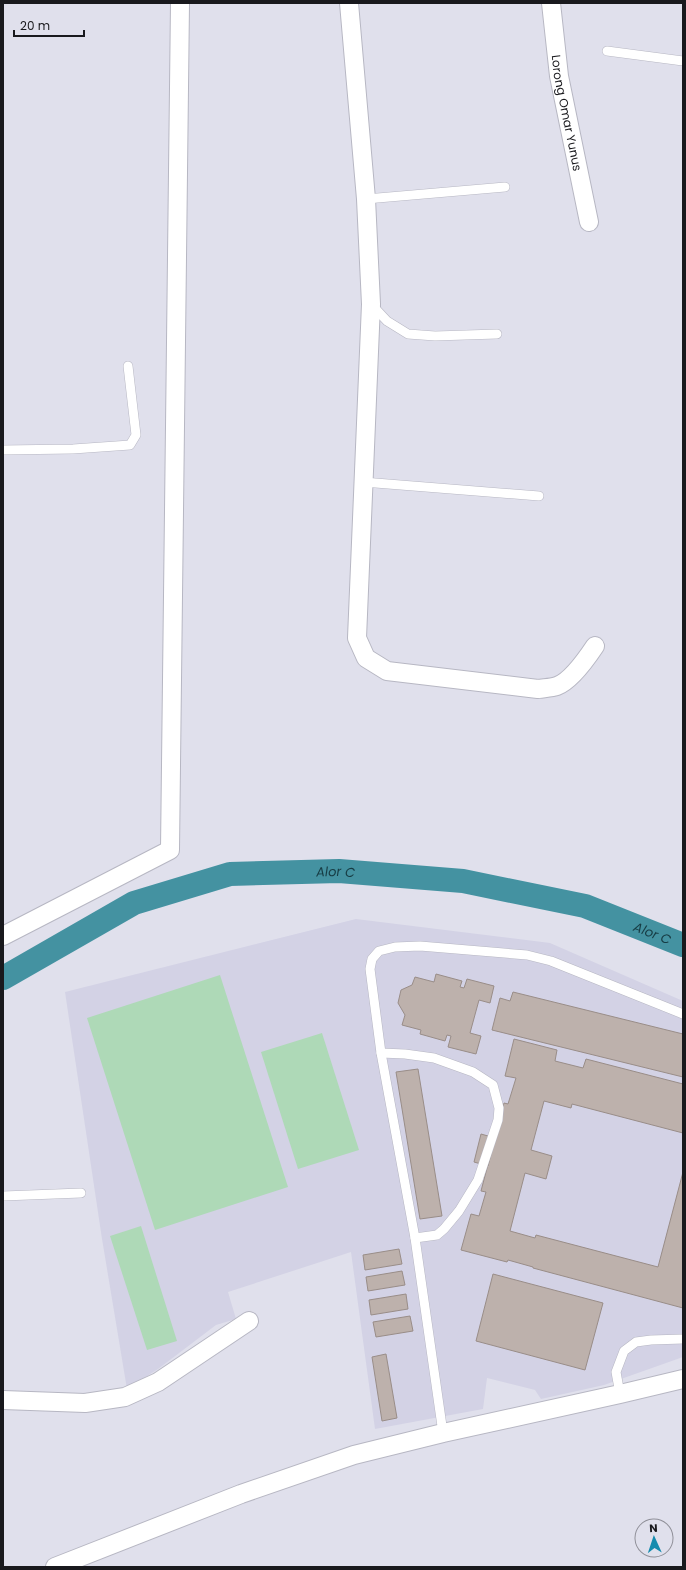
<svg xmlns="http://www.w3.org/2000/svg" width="686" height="1570" viewBox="0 0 686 1570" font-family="Poppins,sans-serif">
<rect width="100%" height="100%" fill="#e0e0ec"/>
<path fill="#d3d2e5" d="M356,919L550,943L683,1001V1357L604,1385L541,1399L535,1390L487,1378L483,1409L375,1429L351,1252L228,1292L236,1319L216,1325L158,1369L127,1389L102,1239L65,992Z"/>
<g fill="#aed9b7">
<path d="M220,975L288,1187L155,1230L87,1018Z"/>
<path d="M322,1033L359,1150L298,1169L261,1052Z"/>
<path d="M141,1226L177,1341L147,1350L110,1236Z"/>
</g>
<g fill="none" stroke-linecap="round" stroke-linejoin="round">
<path stroke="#4492a1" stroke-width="24" id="s1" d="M3,978L134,903L230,874L339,871L463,881L585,906L683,945"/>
</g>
<g fill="#bdb1ac" stroke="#998d88">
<path d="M436,974L462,981L460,987L464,988L467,979L494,986L490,1003L479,1000L470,1033L481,1036L476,1054L448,1047L451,1036L447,1035L445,1041L420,1034L421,1030L402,1025L405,1015L398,1003L401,990L412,985L415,977L434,982Z"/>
<path d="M513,992L683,1034V1077L492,1030L500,998L510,1001Z"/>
<path d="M514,1039L557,1050L555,1061L583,1068L586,1059L683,1084V1133L572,1104L571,1108L544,1101L531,1150L552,1156L546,1179L525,1173L510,1231L535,1238L536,1235L658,1267L683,1172V1308L533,1268V1267L508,1260L507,1262L461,1250L471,1214L479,1216L486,1192L481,1191L504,1103L508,1104L516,1078L505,1076Z"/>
<path d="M418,1069L442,1216L420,1219L396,1072Z"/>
<path d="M481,1134L495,1138L488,1166L474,1162Z"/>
<path d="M399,1249L402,1264L365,1270L363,1255Z"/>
<path d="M402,1271L405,1285L368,1291L366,1277Z"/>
<path d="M493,1274L603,1303L585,1370L476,1341Z"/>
<path d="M406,1294L408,1309L371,1315L369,1300Z"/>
<path d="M410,1316L413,1331L376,1337L373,1322Z"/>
<path d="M386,1354L397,1418L382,1421L372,1357Z"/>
</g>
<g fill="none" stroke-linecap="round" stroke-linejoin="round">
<defs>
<g id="lane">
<path d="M607,51L683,61"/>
<path d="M366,199L505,187"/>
<path d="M372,305L387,321L408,334L435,336L497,334"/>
<path d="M3,450L73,449L130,445L136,435L128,366"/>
<path d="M363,482L539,496"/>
<path d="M381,1053L405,1054L434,1058L473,1072L493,1085L499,1108L498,1120L478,1180L459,1211L444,1229L437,1235L415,1238"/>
<path d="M3,1196L81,1193"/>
<path d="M620,1394L616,1372L624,1351L636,1342L651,1340L683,1339"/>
<path d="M443,1433L415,1238L381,1053L370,969L372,959L379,951L395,947L420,946L527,955L551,961L683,1014"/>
</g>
<g id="street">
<path d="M349,3L366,199L371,304L357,638L366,658L387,671L538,689C544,688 551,688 557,686C571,681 587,658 595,646"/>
<path id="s2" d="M551,3L559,76L589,222"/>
<path d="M3,936L170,850L180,3"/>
<path d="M3,1400L85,1403L125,1397L158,1382L249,1321"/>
<path d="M55,1567L241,1494L354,1455L443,1433L620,1394L683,1379"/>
</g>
</defs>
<use href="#lane" stroke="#b7b7c3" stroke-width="10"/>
<use href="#street" stroke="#b7b7c3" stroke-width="20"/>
<use href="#lane" stroke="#fff" stroke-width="9"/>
<use href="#street" stroke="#fff" stroke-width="18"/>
</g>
<g text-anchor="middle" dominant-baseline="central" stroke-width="3" stroke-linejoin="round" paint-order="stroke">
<g font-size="12" fill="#19191d" stroke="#e0e0ec">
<text stroke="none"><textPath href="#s2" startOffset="111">Lorong Omar Yunus</textPath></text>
</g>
<g font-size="13" font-style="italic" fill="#173c44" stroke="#e0e0ec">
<text stroke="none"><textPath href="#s1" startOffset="357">Alor C</textPath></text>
<text stroke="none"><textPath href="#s1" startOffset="682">Alor C</textPath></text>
</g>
</g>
<rect width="686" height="1570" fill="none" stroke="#19191d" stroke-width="8"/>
<g transform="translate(654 1538) rotate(357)"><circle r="19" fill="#e0e0ec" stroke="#909099"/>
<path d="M0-3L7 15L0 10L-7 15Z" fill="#148bae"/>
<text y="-6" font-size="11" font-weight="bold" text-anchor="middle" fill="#19191d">N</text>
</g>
<path d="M14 30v6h70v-6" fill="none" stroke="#19191d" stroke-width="2"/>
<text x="20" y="30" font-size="12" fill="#19191d" stroke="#e0e0ec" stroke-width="3" paint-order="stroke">20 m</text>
</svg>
